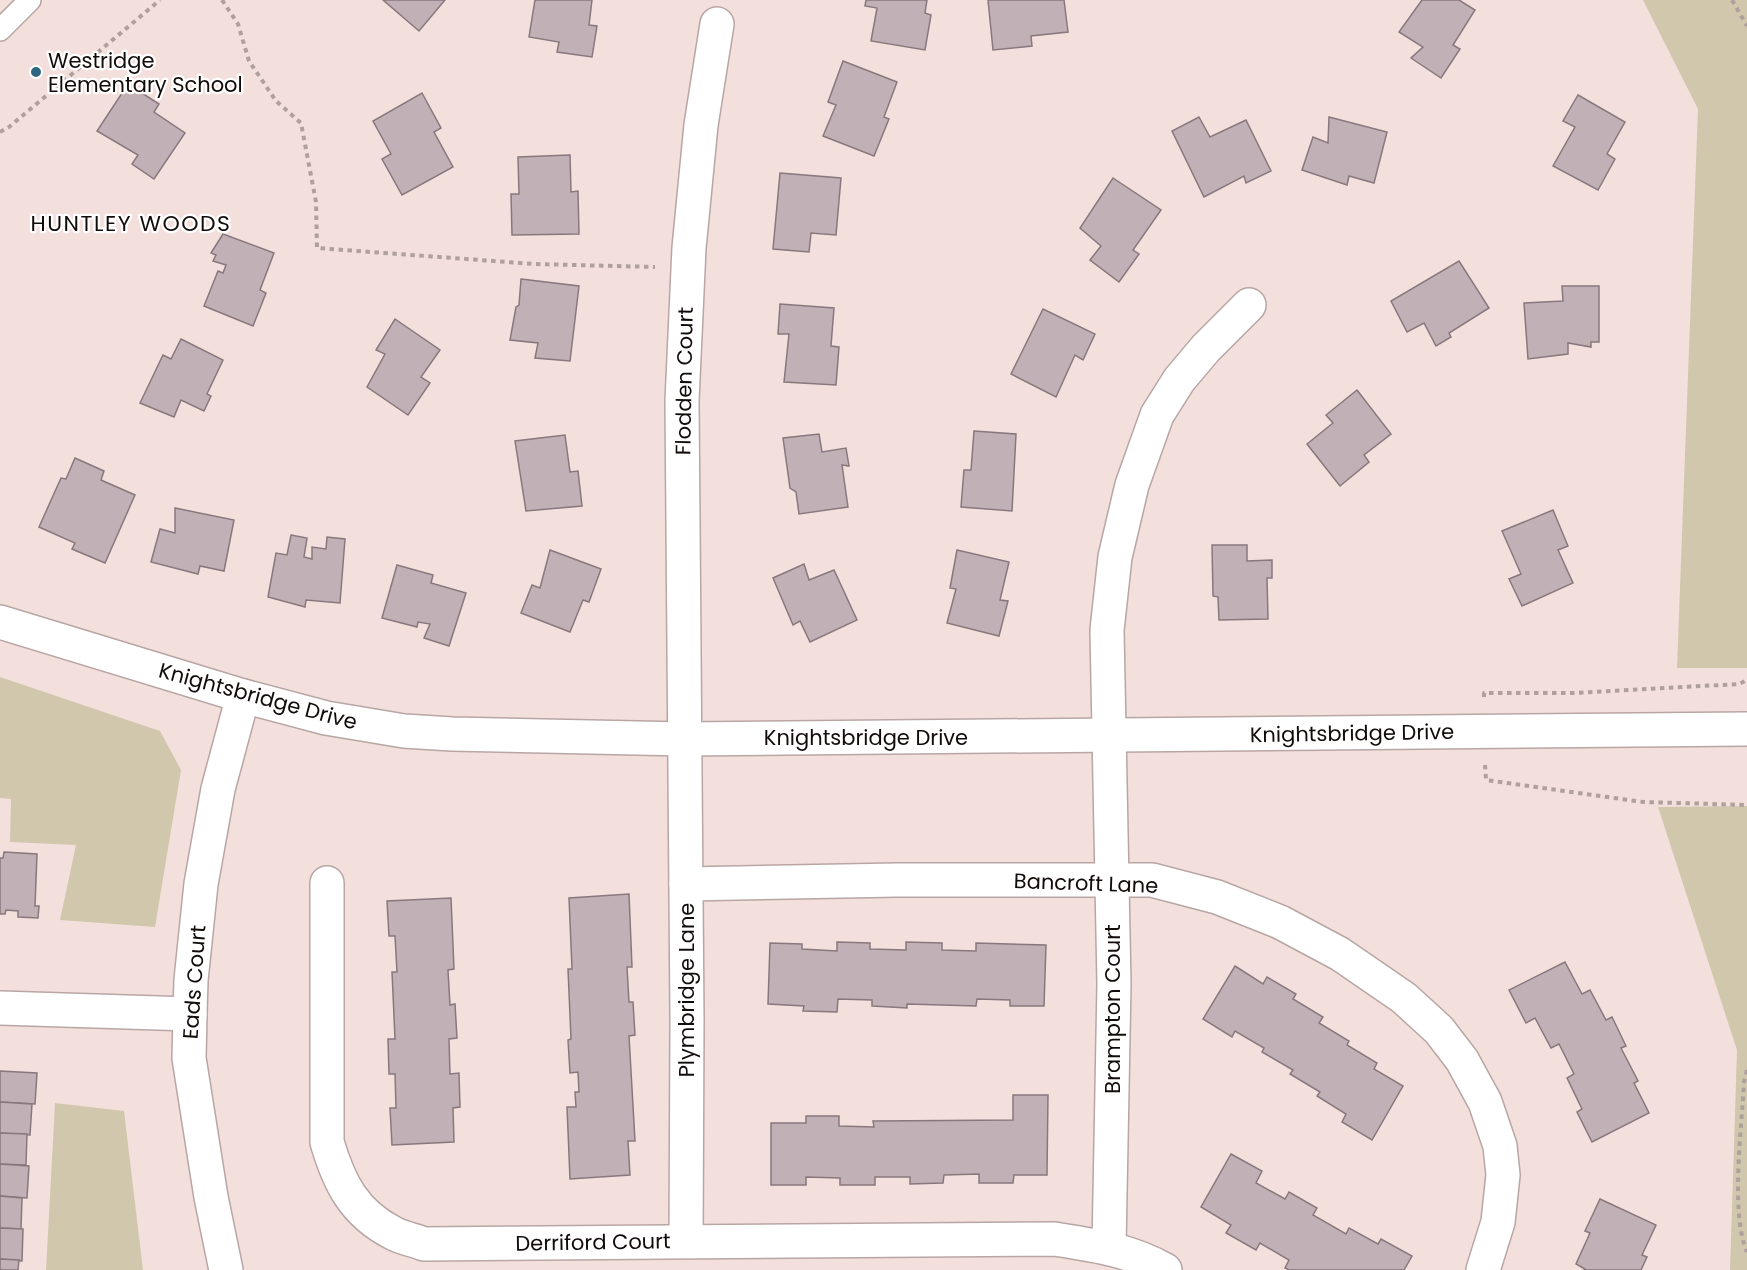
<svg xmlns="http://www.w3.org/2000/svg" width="1747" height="1270" viewBox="0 0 1747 1270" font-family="Poppins,sans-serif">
<rect width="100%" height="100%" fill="#f3e0dd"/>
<g fill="#d1c7ad">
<path d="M1643,0H1747V668H1677L1698,109Z"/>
<path d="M0,677L160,731L181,770L155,927L60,920L76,845L10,842L11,799L0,798Z"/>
<path d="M1747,806V1270H1730L1737,1050L1658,807Z"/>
<path d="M55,1103L124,1111L143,1270H46Z"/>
</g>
<g fill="#c1b0b5" stroke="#88787d" stroke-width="1.5">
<path d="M383,0H445L419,31Z"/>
<path d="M535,0H592L589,25L597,26L592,57L557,52L559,42L529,37Z"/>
<path d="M866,0H927L925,13L931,15L925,50L871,41L877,8L865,6Z"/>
<path d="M988,0H1064L1068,32L1031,36L1032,46L993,50Z"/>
<path d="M1422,0H1459L1475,10L1453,45L1460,49L1441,78L1411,58L1423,47L1399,32Z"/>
<path d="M843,61L897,82L884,117L889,119L874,156L823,136L836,105L828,102Z"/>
<path d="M128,84L159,104L154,112L185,133L154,179L132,164L138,155L97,131Z"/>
<path d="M422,93L441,128L434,132L453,167L402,195L382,159L391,154L373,121Z"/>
<path d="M1578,95L1625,122L1607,154L1615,159L1598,190L1553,166L1575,127L1563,121Z"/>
<path d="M1199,117L1210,137L1246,120L1271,171L1246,183L1244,176L1204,197L1172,131Z"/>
<path d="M1329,117L1387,132L1374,183L1349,176L1347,185L1302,170L1313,137L1328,143Z"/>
<path d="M570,155L571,192L578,191L579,234L512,235L511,194H519L518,157Z"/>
<path d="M780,173L841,178L836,235L811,233L809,252L773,249Z"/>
<path d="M1113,178L1161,210L1133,250L1139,254L1119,282L1090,260L1101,246L1080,228Z"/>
<path d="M223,234L274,253L260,290L266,293L253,326L204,306L218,271L223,273L226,265L213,261L216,255L211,253Z"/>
<path d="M1459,261L1489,308L1449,333L1451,337L1436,346L1424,323L1407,332L1391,301Z"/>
<path d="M521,279L579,286L570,361L535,358L538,343L510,340L516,307L519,305Z"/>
<path d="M1562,286H1599V342H1591V347L1568,343V354L1528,359L1524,303L1563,301Z"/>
<path d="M780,304L834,308L831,346L839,347L836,385L784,382L789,334H778Z"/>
<path d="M1043,309L1095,334L1083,360L1075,355L1056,397L1011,374Z"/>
<path d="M395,319L440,350L421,377L430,383L408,415L367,387L385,354L376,350Z"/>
<path d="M181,339L223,360L207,394L211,396L204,411L181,400L174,417L140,403L163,355L171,359Z"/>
<path d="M1357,390L1391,434L1364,455L1369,462L1340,486L1307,444L1333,423L1326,415Z"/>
<path d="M974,431L1016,434L1012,511L961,507L964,470H971Z"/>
<path d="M819,434L822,452L846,448L849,466L842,465L848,507L799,514L796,492L790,488L783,438Z"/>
<path d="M565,435L570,472L578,471L582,506L526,511L515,441Z"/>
<path d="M75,458L104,471L101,480L135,495L105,563L72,549L75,543L39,527L61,478L66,479Z"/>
<path d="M175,508L234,520L224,571L200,566L198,574L151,562L160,529L175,533Z"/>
<path d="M1553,510L1568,546L1558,550L1573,583L1522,606L1509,579L1521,574L1502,531Z"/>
<path d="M291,535L307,538L304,557L312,559V547L326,549L327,537L345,539L340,603L306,600L305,607L268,597L276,553L287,555Z"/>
<path d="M1212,545H1247V561L1272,560V578H1267L1268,619L1219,620L1218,597L1213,596Z"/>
<path d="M550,550L601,569L589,602L583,600L570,632L521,613L532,585L540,588Z"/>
<path d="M957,550L1009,562L1000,600L1008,601L999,636L947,623L956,589L950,588Z"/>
<path d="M804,564L809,580L834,570L857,620L810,642L800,621L793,625L773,578Z"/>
<path d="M397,565L433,575L431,583L466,593L449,646L424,638L430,624L418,622L417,627L382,618Z"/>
<path d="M4,852L37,854L35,906H39L38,918L18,917V911L6,910L5,914H0V858H3Z"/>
<path d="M629,894L632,967H627L629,1002H633L635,1035L629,1036L635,1141H628L630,1175L570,1179L567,1107H576L575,1092H579L578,1072L570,1073L568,1040L571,1039L568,969H572L569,898Z"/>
<path d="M451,898L454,969L448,970L450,1005L455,1004L457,1038L449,1039L450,1074L459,1073L460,1107L453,1108L454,1142L392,1145L390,1108H396L395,1074H389L388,1039H395L392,972H397L395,936H389L387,901Z"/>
<path d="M837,942L870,943V949L906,950V942L942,943V950L976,951V943L1046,945L1044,1006H1010V1000L977,999L976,1006L907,1004V1008L872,1006V1000L838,999L837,1012L803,1011L804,1006L768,1004L770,943L802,944V949L837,951Z"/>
<path d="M1565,962L1582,994L1590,990L1606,1020L1612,1017L1626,1046L1621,1048L1638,1081L1634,1083L1649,1113L1592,1142L1577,1112L1582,1109L1567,1078L1574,1074L1559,1044L1551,1048L1535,1018L1526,1023L1509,990Z"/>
<path d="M1235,966L1263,984L1267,977L1296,994L1293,999L1323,1017L1319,1023L1349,1041L1347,1045L1377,1063L1374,1069L1403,1086L1372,1140L1342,1122L1346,1114L1317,1096L1320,1092L1290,1074L1293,1070L1262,1052L1264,1048L1235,1031L1232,1037L1203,1019Z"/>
<path d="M0,1071L37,1073L35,1104L0,1102Z"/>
<path d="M1013,1095H1048L1047,1175H1014L1013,1183H979V1174L944,1175L943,1183L910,1184V1177H875V1185H840V1178L806,1177V1185H771V1123H806V1116H839V1126L874,1127L873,1121L1013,1120Z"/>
<path d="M0,1102L32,1104L30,1135L0,1133Z"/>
<path d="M0,1133L27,1134L26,1165L0,1164Z"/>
<path d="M1231,1154L1262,1171L1256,1183L1285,1199L1289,1192L1317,1208L1313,1215L1346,1234L1349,1228L1378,1244L1381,1239L1412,1256L1404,1270H1289L1285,1268L1289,1260L1260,1243L1256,1250L1226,1233L1231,1225L1201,1207Z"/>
<path d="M0,1164L29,1166L27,1198L0,1196Z"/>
<path d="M0,1196L22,1198L21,1229L0,1228Z"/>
<path d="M1600,1199L1656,1225L1642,1255L1647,1257L1641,1270H1584L1585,1269L1576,1264L1590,1233L1585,1231Z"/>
<path d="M0,1228L23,1229L22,1261L0,1259Z"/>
<path d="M0,1259L19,1260L18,1270H0Z"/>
</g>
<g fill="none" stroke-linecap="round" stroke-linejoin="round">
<defs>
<path id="service" d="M0,30L30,0"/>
<g id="minor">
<path d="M0,622L243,696L326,718L404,731L452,734L684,739L1747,729"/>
<path d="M327,883V1142C339,1183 354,1213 393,1233C402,1238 414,1240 424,1244L1054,1239C1093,1245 1130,1250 1165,1270"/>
<path d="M686,884L897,880H1152L1217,897L1280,922L1340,954L1404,998L1439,1030L1462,1060L1485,1102L1500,1146L1503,1175L1498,1222L1483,1270"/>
<path d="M0,1008L190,1014"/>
<path d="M686,1241L687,1020L682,401L689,248L701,125L717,24"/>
<path d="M1109,1247L1114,984L1107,630L1115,557L1132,485L1157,415L1179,380L1206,348L1249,305"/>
<path d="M226,1270L211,1197L189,1058L190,1014L191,980L201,884L218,789L243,696"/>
</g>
</defs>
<use href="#service" stroke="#b8a6a4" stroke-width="24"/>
<use href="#minor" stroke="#b8a6a4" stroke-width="36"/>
<g stroke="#afa09d" stroke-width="4" stroke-dasharray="4.5 4.5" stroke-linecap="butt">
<path d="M222,0L238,24L249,61L276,101L301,123L316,202L317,248L534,264L655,267"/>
<path d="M1732,0L1747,26"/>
<path d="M0,132L9,127L160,0"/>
<path d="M1484,697V693H1574L1739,684L1747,680"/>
<path d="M1485,765L1486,780L1643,802L1747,805"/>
<path d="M1747,1070L1744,1082C1742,1127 1730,1213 1747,1252"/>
</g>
<use href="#service" stroke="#fff" stroke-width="21"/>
<use href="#minor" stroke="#fff" stroke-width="33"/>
</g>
<circle fill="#2f6681" stroke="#fff" stroke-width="2" cx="36" cy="72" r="6"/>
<g text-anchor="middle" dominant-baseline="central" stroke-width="4.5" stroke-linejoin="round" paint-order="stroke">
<g font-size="21" fill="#110b0a" stroke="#fff" text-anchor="start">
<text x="48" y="60">Westridge<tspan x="48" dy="24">Elementary School</tspan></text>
</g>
<g font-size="21" fill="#110b0a" stroke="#fff">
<text transform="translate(684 381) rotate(-89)">Flodden Court</text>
<text transform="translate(258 696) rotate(15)">Knightsbridge Drive</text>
<text transform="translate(1352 733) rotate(-1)">Knightsbridge Drive</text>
<text x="866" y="737">Knightsbridge Drive</text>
<text transform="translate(1086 883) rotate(2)">Bancroft Lane</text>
<text transform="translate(194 982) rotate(-86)">Eads Court</text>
<text transform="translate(686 990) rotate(-90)">Plymbridge Lane</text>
<text transform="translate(1112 1009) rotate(-90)">Brampton Court</text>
<text transform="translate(593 1242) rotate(-1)">Derriford Court</text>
</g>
<g font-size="22" letter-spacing="1.5" fill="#110b0a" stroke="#fff">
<text x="131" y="223">HUNTLEY WOODS</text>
</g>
</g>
</svg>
